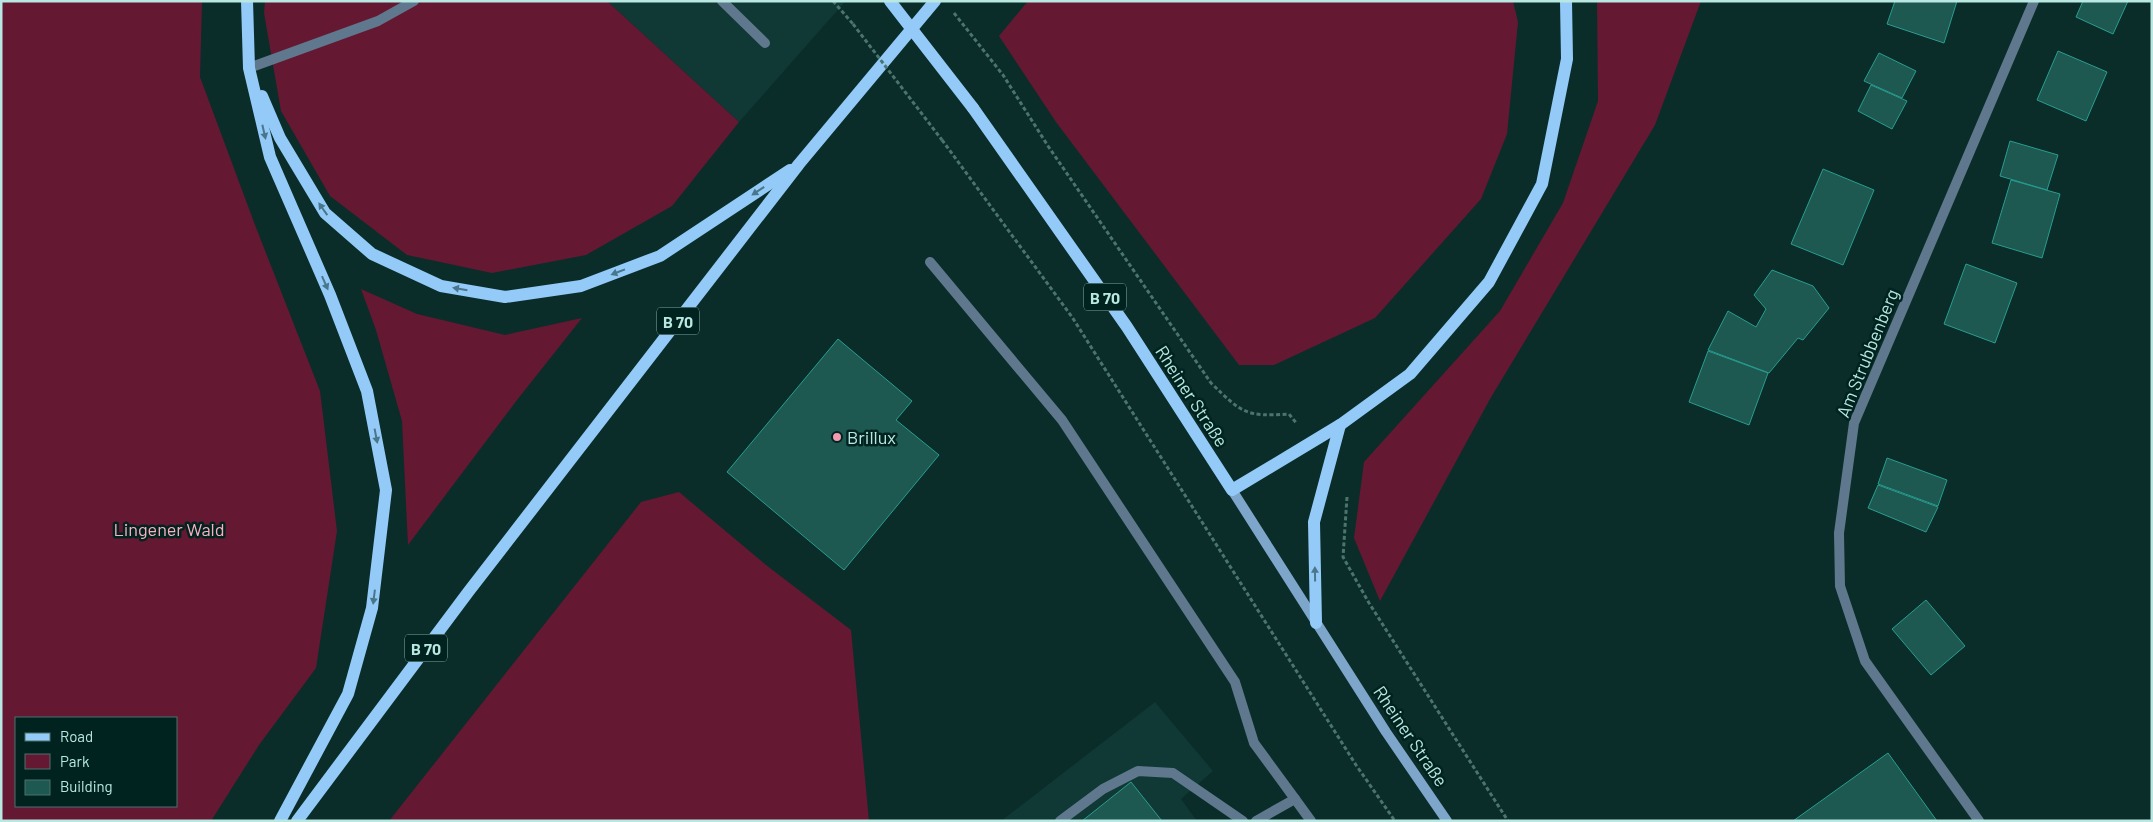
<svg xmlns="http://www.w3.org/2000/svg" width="2153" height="822" viewBox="0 0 2153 822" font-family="Barlow,sans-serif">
<rect width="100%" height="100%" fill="#0a2d29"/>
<g fill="#103834">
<path d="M607,1H842L844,3L739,122Z"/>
<path d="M1155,702L1213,771L1181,799L1197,821H1001Z"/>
</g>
<g fill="#651832" fill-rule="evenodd">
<path d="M1,1H202L200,77L255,225L320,391L337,531L316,668L259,745L211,821H1ZM16,718H176V806H16Z"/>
<path d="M265,1H607L739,122L672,206L586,255L492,273L407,255L330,196L281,111L264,13Z"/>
<path d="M1028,1H1513L1518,22L1507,134L1481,199L1375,318L1274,365H1239L1056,122L999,36Z"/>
<path d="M1597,1H1701L1655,125L1490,399L1380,601L1354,538L1364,462L1500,311L1563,203L1598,101Z"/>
<path d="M361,289L417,314L505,335L582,318L517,400L408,545L402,421L376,330Z"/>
<path d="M679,492L766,565L851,630L869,821H389L641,502Z"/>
</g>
<g fill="#1d5851" stroke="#299d91">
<path d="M1895,1H1957L1944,43L1887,24Z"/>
<path d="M2083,1H2128L2113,34L2076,17Z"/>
<path d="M2058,51L2107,72L2086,121L2037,100Z"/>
<path d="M1879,53L1916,71L1902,98L1864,81Z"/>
<path d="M1871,85L1907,101L1892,129L1858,111Z"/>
<path d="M2010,141L2058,155L2047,190L2000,176Z"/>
<path d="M1823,169L1874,190L1843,265L1791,244Z"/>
<path d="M2011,180L2060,194L2042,258L1992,243Z"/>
<path d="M1966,264L2017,283L1995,343L1944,324Z"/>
<path d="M1772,270L1813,286L1829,308L1803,340L1798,338L1769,373L1708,350L1728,311L1756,327L1766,309L1754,295Z"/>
<path d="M838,339L912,401L896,420L939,455L844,570L727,472Z"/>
<path d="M1708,351L1768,373L1749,425L1689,402Z"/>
<path d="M1887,458L1947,480L1938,506L1878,484Z"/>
<path d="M1878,485L1938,507L1926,532L1868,508Z"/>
<path d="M1926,600L1965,646L1931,675L1892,629Z"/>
<path d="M1888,753L1937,821H1793Z"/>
<path d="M1131,782L1162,821H1082Z"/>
</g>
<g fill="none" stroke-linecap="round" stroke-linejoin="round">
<g stroke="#4c746f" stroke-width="3" stroke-dasharray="4 2.5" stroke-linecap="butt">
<path d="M833,1L853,24"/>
<path d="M954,13L1003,75L1048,146L1211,383C1242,413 1245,417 1289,414L1297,424"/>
<path d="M942,140L1072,317L1356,765L1395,821"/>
<path d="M1347,497L1343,557L1369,603L1508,821"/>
</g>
<g stroke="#5f788e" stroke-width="10">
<path d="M722,1L765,43"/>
<path d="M249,68L378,21L414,1"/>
<path d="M930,262L1062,420L1235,682L1254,743L1295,799"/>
<path d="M1060,821L1103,789L1138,771L1173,773L1243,821"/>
<path d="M1256,821L1295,799L1311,821"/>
</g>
<path stroke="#5f788e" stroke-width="10" d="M1979,821L1865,661L1840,586L1839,533L1854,423L2034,1"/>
<path stroke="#7da6ca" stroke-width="10" d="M1232,490L1386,732L1447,821"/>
<g stroke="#94caf8" stroke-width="12">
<path d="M247,1L249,68L270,157L330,295L367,391L386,490L372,608L348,694L280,821"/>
<path d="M262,96L280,138L325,213L372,254L441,286L505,297L581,286L660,256L790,170"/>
<path d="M973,108L1127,327L1232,490L1340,425L1410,374L1489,282L1542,184L1567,59L1566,1"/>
<path d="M1316,623L1314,522L1340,425"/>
<path d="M297,821L469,591L799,164L935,1"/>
</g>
<path stroke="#4c746f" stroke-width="3" stroke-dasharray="4 2.5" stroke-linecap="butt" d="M853,24L942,140"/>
<path stroke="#94caf8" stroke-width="12" d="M890,1L973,108"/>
</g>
<defs><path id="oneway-solid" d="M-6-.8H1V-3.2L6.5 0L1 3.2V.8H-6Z" transform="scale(1.25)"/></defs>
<g fill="#4a768c">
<use href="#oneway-solid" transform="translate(264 132) rotate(77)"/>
<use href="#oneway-solid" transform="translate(758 191) rotate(146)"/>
<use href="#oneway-solid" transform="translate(323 209) rotate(-125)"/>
<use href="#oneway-solid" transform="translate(618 272) rotate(159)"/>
<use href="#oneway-solid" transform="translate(325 283) rotate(66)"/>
<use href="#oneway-solid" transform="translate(460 289) rotate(-170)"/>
<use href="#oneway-solid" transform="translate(376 436) rotate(79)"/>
<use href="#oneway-solid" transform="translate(1315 574) rotate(-91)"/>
<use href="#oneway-solid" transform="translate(374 597) rotate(97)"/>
</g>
<circle fill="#f29aae" stroke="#002320" stroke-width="2" cx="837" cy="437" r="5"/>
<g text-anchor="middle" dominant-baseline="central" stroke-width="5" stroke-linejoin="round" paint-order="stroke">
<g fill="#002320" stroke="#81ada7" stroke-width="1">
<rect x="1084" y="283.5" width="42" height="27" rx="4"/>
<rect x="657" y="307.5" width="42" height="27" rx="4"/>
<rect x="405" y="634.5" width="42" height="27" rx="4"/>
</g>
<g font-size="16" font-weight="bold" fill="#b8e8e1">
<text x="1105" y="297">B 70</text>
<text x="678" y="321">B 70</text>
<text x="426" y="648">B 70</text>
</g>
<g font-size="18" fill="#b8e8e1" stroke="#002320">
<text transform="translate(1867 353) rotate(-68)">Am Strubbenberg</text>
<text transform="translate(1192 396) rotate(57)">Rheiner Straße</text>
<text transform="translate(1411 736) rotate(56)">Rheiner Straße</text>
</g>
<g font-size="18" fill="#b8e8e1" stroke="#002320" text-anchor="start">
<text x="847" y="437">Brillux</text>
</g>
<g font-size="18" fill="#fbb0c0" stroke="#002320">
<text x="169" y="529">Lingener Wald</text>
</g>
</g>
<rect width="2153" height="822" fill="none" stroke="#b8e8e1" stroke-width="5"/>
<rect x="15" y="717" width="162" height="90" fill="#002320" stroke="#4a726d"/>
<rect x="25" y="733" width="25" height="8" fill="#94caf8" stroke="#4a726d"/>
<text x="60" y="742" font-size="15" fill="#b8e8e1">Road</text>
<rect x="25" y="754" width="25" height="15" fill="#651832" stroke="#4a726d"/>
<text x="60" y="767" font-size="15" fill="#b8e8e1">Park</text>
<rect x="25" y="780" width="25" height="15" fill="#1d5851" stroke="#4a726d"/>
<text x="60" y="792" font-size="15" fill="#b8e8e1">Building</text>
</svg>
